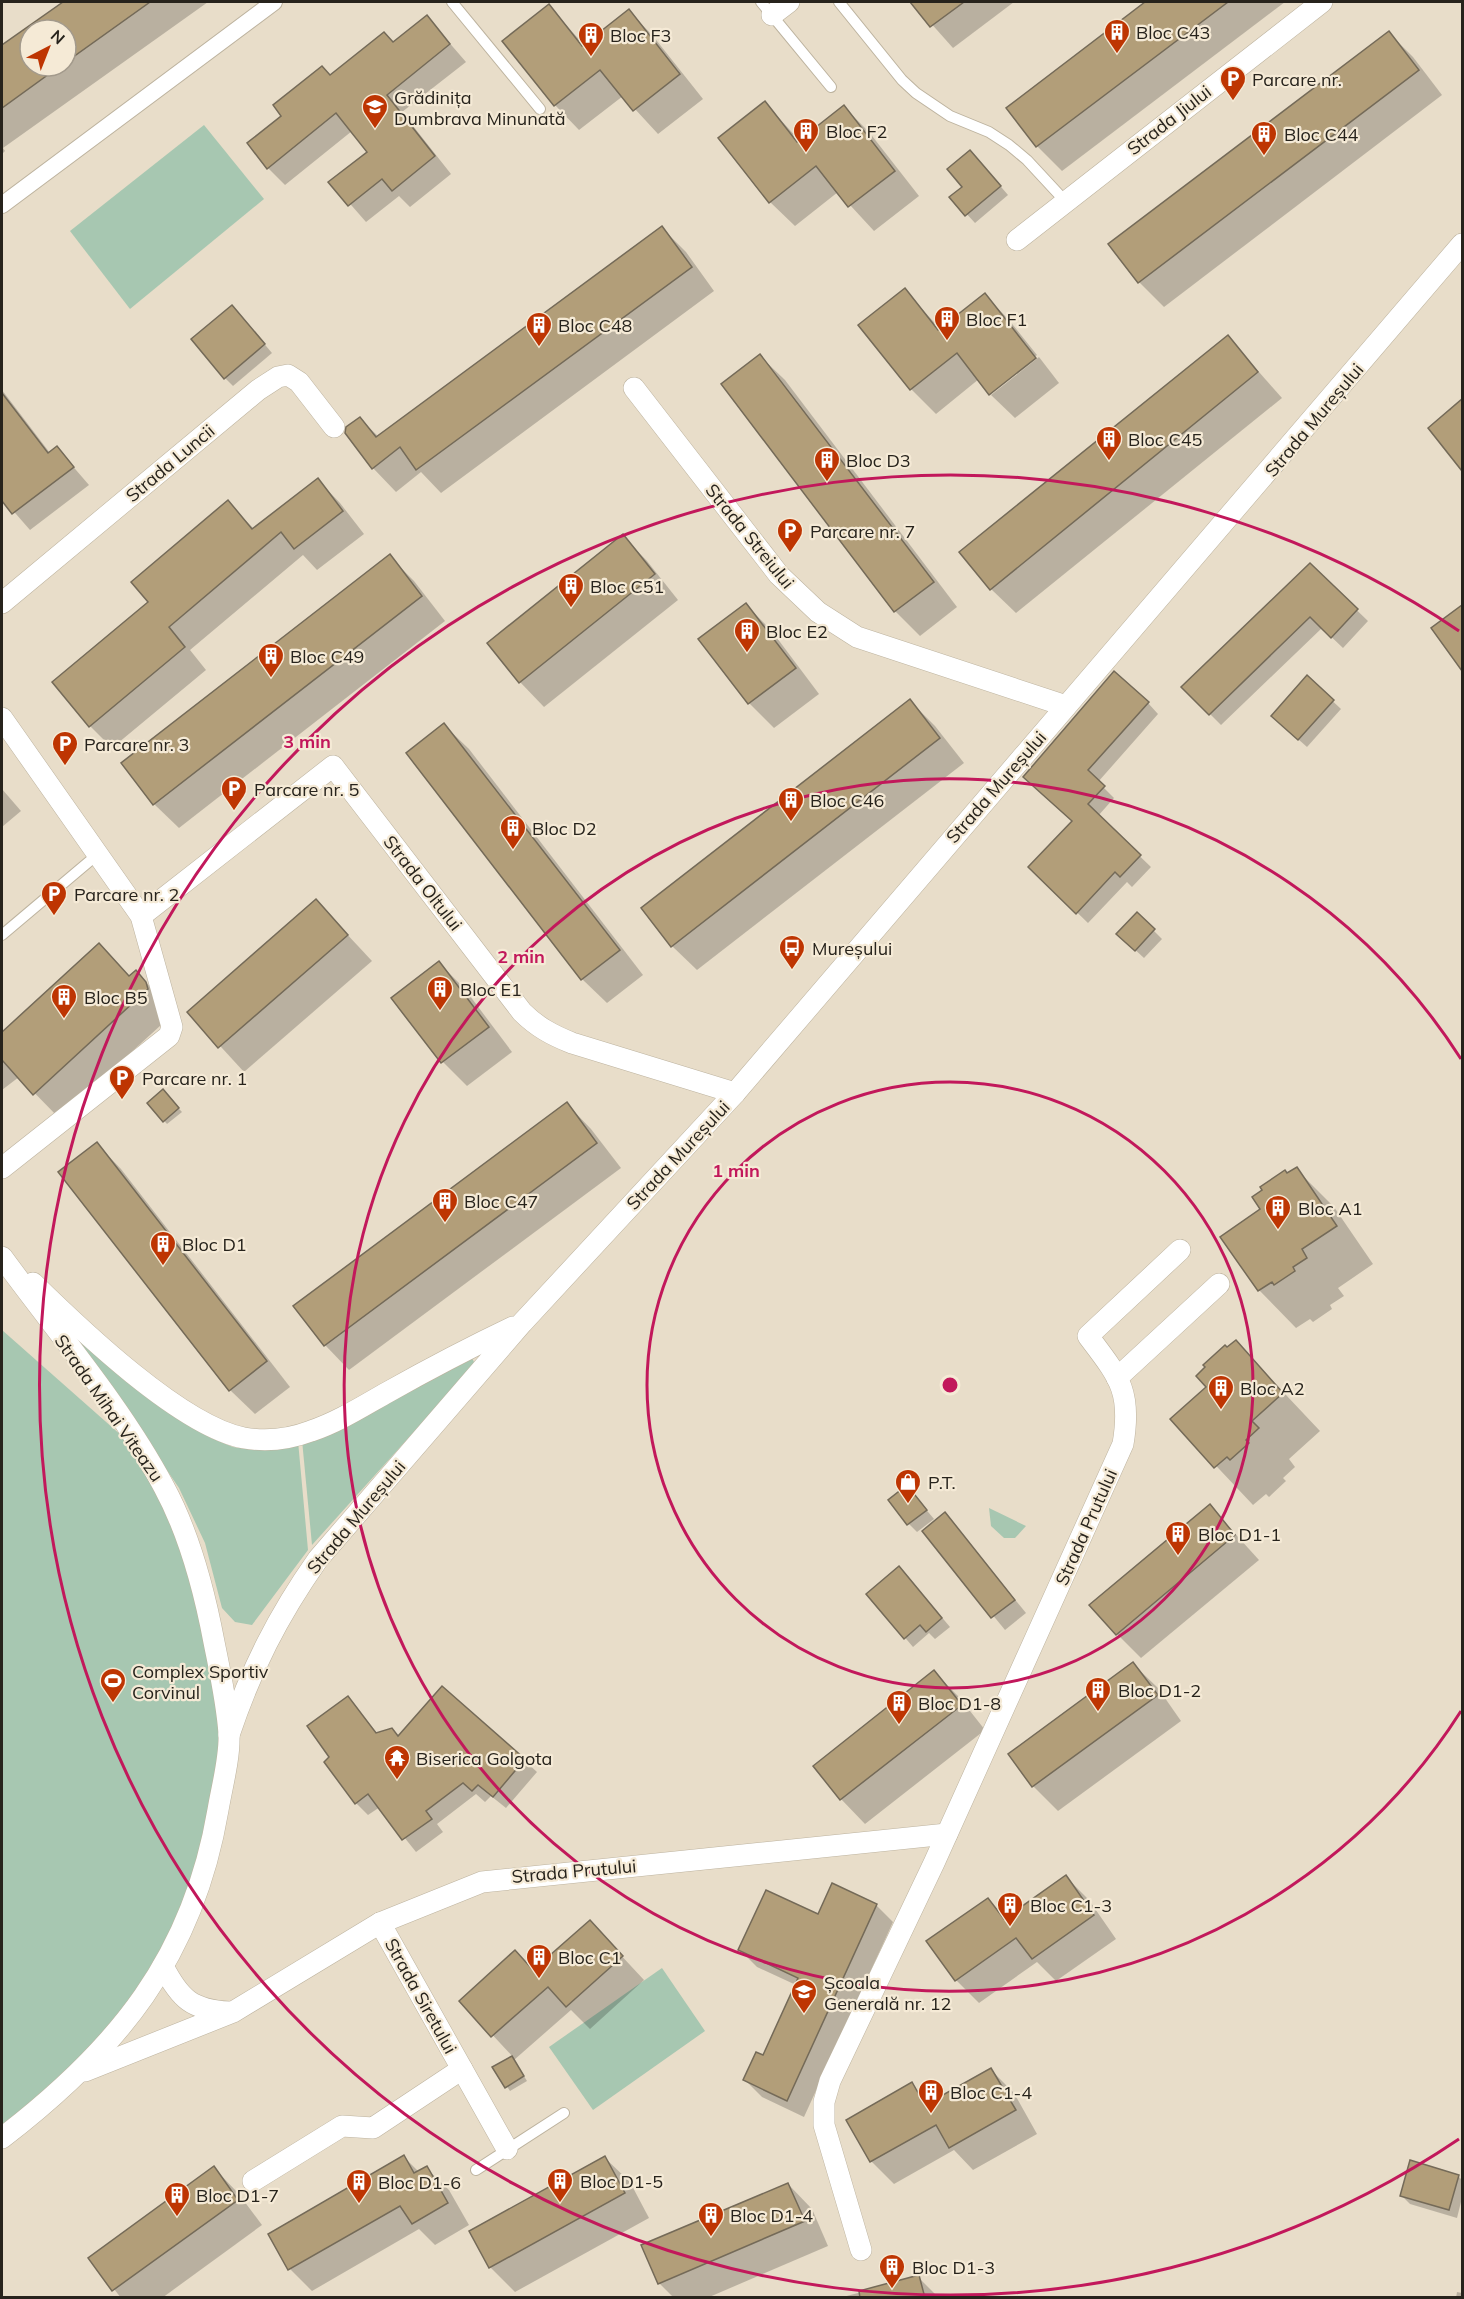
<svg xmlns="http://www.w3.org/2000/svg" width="1464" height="2299" viewBox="0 0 1464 2299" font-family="Mulish,sans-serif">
<rect width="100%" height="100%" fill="#e8ddc9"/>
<g fill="#a7c7b1">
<path d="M204,125L264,199L130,309L70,231Z"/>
<path d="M59,1322L187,1424L211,1438L233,1447L254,1450L298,1441L308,1550L252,1625L235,1622L222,1608L205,1543L179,1488L133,1420Z"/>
<path d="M2,1330L148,1459L177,1513L229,1735L215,1827L150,1986L2,2138Z"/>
<path d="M472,1358L475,1364L312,1545L302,1440Z"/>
<path d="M989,1508L1026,1526L1015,1538H1004L991,1526Z"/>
<path d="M662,1968L705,2031L593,2110L549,2047Z"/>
</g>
<g fill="#0003" fill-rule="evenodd">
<path d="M65,2H208L3,148L5,151L2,154V47ZM30,30H66V66H30Z"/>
<path d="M912,2H1014L953,48Z"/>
<path d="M1148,2H1285L1062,171L1037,146L1008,108Z"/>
<path d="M549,6L585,46L629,11L653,36L703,99L658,134L623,96L579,130L555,105L504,41Z"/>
<path d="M427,17L466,62L402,112L451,174L410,207L399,196L366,222L331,182L369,152L352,131L285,185L268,168L330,76L394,43Z"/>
<path d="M1389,33L1413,57L1442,95L1164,307L1139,282L1110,244Z"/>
<path d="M765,103L801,142L844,107L869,132L919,196L874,231L838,192L795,226L770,202Z"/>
<path d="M978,160L1008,195L975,223L952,198L964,187Z"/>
<path d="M662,228L686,252L714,291L441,493L421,472L396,492L373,468L360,419L379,437Z"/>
<path d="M905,290L941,330L985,295L1009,320L1037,355L991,391V395L979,379L936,414L911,389L860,325Z"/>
<path d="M240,315L272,353L233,386L225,378Z"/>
<path d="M1228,337L1282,398L1016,613L991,589Z"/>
<path d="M760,356L785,380L957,607L920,636L895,611Z"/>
<path d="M1039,357L1059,383L1015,418L991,395Z"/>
<path d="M2,390L50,453L57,448L89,485L30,530L2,498Z"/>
<path d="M1462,401V468L1430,428Z"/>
<path d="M318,480L340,503L364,534L317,570L303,555L190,650L206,670L112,748L90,726L150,602L228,502L254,529Z"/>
<path d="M623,536L647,561L678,600L544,707L520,682Z"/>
<path d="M389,556L414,581L445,621L179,828L154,804Z"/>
<path d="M1310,565L1368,621L1343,648L1322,628L1221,725L1183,687Z"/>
<path d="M746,605L771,630L819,694L774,728L749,703Z"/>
<path d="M1462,606V669L1433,628Z"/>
<path d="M1307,677L1341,709L1307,747L1281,724Z"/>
<path d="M910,701L935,726L964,763L697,970L672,946Z"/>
<path d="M1148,703L1158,714L1098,782L1114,798L1098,816L1151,867L1132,887L1127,882L1088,923L1030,867L1073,821L1036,787Z"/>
<path d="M444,725L469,749L643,975L607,1003L582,979Z"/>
<path d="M2,789L21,811L2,827Z"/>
<path d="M316,901L372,961L244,1072L189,1012Z"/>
<path d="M1137,914L1162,939L1144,958L1118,934Z"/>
<path d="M99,945L130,977L136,972L160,997L172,1015L59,1118L19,1077L2,1090V1034Z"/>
<path d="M439,963L464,988L512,1052L467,1086L443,1062Z"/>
<path d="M163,1092L182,1112L167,1124L149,1104Z"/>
<path d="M567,1104L591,1129L621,1168L349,1370L325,1345Z"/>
<path d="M97,1144L121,1169L290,1387L255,1414L230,1390Z"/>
<path d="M1296,1169L1334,1207L1373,1264L1338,1288L1344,1296L1330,1305L1332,1309L1313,1322L1310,1319L1296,1328L1259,1290L1262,1209L1288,1175Z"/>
<path d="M1236,1342L1320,1431L1289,1459L1295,1467L1283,1478L1286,1481L1269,1497L1266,1494L1253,1505L1172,1419L1208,1387L1227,1349Z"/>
<path d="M907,1487L934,1519L917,1532L909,1524Z"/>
<path d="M1210,1506L1259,1560L1141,1658L1117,1634Z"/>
<path d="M945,1514L1026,1613L1005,1630L924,1531Z"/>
<path d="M907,1576L950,1627L935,1639L929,1633L913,1647L868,1594Z"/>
<path d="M1133,1664L1158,1688L1181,1721L1058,1811L1033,1786L1010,1754Z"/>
<path d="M934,1672L959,1697L985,1730L865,1824L841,1799L815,1766ZM954,1697H957L968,1710L965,1711Z"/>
<path d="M348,1698L378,1734L524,1760L537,1772L506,1808L491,1796L485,1802L476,1794L437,1824L443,1832L416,1852L380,1807L368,1815L356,1803L332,1758Z"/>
<path d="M1066,1877L1089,1900L1116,1939L1056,1981L1037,1962L979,2003L956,1980L988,1900L1007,1919Z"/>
<path d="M833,1885L876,1905L893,1922L804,2117L762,2097L745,2080L763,2057L796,1985L757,1967L740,1950L819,1916Z"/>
<path d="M590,1922L644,1980L590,2029L571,2010L514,2060L527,2081L510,2091L494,2067L513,2057L461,2001L534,1971Z"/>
<path d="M991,2070L1014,2093L1037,2134L973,2170L954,2150L894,2184L871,2161L848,2120L911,2084L931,2104Z"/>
<path d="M404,2157L419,2172L426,2168L449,2190L469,2225L435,2245L419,2229L312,2291L290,2269L270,2235Z"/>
<path d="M605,2158L630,2182L649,2218L515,2292L490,2267Z"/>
<path d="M214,2168L238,2193L262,2225L162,2298H121L90,2258Z"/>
<path d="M1458,2176L1462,2180V2198L1457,2218L1410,2204L1402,2196Z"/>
<path d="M788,2184L812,2209L828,2246L707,2298H674L659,2283Z"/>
<path d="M918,2277L939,2298H839Z"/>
<path d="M1457,2292L1462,2293V2298H1456Z"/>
</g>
<g fill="#b29e79" stroke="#746a58" stroke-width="1.5">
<path d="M63,2H150L66,62V30H30V66H60L2,108V45Z"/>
<path d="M910,2H964L930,27Z"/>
<path d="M1145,2H1228L1036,147L1006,108Z"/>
<path d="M549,4L582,46L629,9L680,74L633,111L600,70L554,106L502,41Z"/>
<path d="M427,15L450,44L387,95L435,156L392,191L382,179L348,206L328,182L367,152L336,113L267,169L247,143L281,116L273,105L322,66L330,75L384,32L393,42Z"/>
<path d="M1389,31L1419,70L1138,283L1108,244Z"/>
<path d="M765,101L797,142L844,105L895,171L848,207L816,166L769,203L718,138Z"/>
<path d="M970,150L1001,186L965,216L949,197L962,187L947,169Z"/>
<path d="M662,226L692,267L416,470L400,447L372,469L345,433L346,427L360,417L376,437Z"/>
<path d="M905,288L938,330L985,293L1036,358L989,395L957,353L910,390L858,325Z"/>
<path d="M232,305L265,344L224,379L191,339Z"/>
<path d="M1228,335L1258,372L990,590L959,552Z"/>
<path d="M760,354L934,582L894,612L721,384Z"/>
<path d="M2,393L48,453L57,446L74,467L12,514L2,501Z"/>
<path d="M1462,399V471L1428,428Z"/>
<path d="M318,478L343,511L294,549L281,532L169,627L185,647L89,727L52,682L148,602L131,582L228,500L252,529Z"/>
<path d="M623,534L655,574L519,683L487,643Z"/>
<path d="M390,554L422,596L153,805L121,763Z"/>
<path d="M1310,563L1358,609L1331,638L1310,617L1209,715L1181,687Z"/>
<path d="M746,603L796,668L748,704L698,639Z"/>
<path d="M1462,605V671L1431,628Z"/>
<path d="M1114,671L1149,702L1088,770L1105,786L1088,804L1141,855L1120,877L1115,872L1076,914L1028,867L1072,821L1023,777Z"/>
<path d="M1307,675L1334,700L1298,740L1271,716Z"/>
<path d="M910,699L940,738L671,947L641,908Z"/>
<path d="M444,723L620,950L581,980L406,753Z"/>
<path d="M316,899L348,935L218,1048L187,1012Z"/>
<path d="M1137,912L1155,929L1135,951L1116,934Z"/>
<path d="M99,943L129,976L136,970L146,982L148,989L33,1095L2,1060V1032Z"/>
<path d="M439,961L489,1027L441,1063L391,998Z"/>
<path d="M163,1089L179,1108L163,1122L147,1103Z"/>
<path d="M567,1102L597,1143L324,1346L293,1306Z"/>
<path d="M97,1142L267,1361L229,1391L58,1172Z"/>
<path d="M1297,1167L1337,1226L1302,1249L1307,1258L1293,1267L1295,1271L1274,1285L1272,1282L1258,1291L1220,1237L1260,1209L1252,1197L1262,1190L1260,1187L1285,1170L1287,1173Z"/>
<path d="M1236,1340L1283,1393L1252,1421L1259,1428L1246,1440L1249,1443L1230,1460L1227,1457L1214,1468L1170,1419L1206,1387L1196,1376L1205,1367L1203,1365L1225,1345L1227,1347Z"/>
<path d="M907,1485L927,1510L907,1525L888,1500Z"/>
<path d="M1210,1504L1235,1535L1116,1635L1089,1605Z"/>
<path d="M945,1512L1015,1600L991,1618L922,1531Z"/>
<path d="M899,1566L942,1618L926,1632L920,1625L904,1639L866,1594Z"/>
<path d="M1133,1662L1158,1695L1032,1787L1008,1754Z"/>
<path d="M934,1670L962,1705L840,1800L813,1766Z"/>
<path d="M442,1686L525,1759L493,1797L478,1785L472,1791L463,1783L426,1811L432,1819L402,1840L368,1794L355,1804L324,1762L329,1757L307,1726L348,1696L376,1733L392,1728L398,1736Z"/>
<path d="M1066,1875L1094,1915L1032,1959L1016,1938L955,1981L926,1941L988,1898L1004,1919Z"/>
<path d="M832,1883L877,1904L787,2101L743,2080L756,2052L763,2055L798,1978L738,1950L766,1890L818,1914Z"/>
<path d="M590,1920L623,1956L566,2007L548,1987L491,2037L459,2001L515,1950L533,1970Z"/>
<path d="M512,2056L524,2076L505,2088L492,2067Z"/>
<path d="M991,2068L1016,2110L949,2148L936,2125L870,2162L846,2120L912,2082L925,2105Z"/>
<path d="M404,2155L414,2173L427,2166L448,2203L412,2224L400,2206L288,2270L268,2234Z"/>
<path d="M605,2156L625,2193L489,2268L469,2231Z"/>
<path d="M1410,2160L1459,2175L1449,2210L1400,2196Z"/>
<path d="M214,2166L238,2200L112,2291L88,2258Z"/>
<path d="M788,2183L805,2221L658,2284L641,2245Z"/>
<path d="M919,2275L925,2298H860L859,2291Z"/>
</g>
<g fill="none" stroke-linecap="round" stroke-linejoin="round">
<defs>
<g id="service">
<path d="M452,2L540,109"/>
<path d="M761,2L831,87"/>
<path d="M839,2L902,80L916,93L950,116L989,132L1009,145L1027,160L1065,201"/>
<path d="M2,935L98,854"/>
<path d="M476,2170L564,2113"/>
</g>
<path id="pedestrian" d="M2,205L274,2"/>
<g id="minor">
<path d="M772,15L789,2"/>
<path d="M1017,240L1322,2"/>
<path d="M634,388L779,575L818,612L857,637L1066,706"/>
<path d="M2,603L258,390L278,377L288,375L299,382L334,427"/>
<path d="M2,718L141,916L172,1027L169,1036L2,1168"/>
<path d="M141,916L333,766L522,1012C537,1027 552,1035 572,1043L735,1093"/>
<path d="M2,1257C56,1331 121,1406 164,1487C190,1535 204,1589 214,1642C220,1672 227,1703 229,1734C230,1758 222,1786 218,1810C193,1957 118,2049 2,2138"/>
<path d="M33,1283C80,1329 181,1426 244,1438C267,1442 290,1439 311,1431C338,1422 363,1406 388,1392C429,1369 471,1347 513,1327"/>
<path d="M1117,1378L1219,1284"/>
<path d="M229,1735C251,1669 278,1616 318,1559L522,1323L735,1093L1462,244"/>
<path d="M380,1923L507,2149"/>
<path d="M163,1966C180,1999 192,2010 229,2012"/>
<path d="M85,2071L233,2012L380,1923L482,1882L947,1834"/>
<path d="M253,2181L342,2126L373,2128L462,2069"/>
<path d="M861,2250L824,2125V2102L830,2081L934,1863L1123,1444C1132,1391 1119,1377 1088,1336L1180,1250"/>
</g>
</defs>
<use href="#service" stroke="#bdb39f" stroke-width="12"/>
<use href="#pedestrian" stroke="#bdb39f" stroke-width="18"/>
<use href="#minor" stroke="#bdb39f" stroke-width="22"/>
<use href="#service" stroke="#fff" stroke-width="10"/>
<use href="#pedestrian" stroke="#fff" stroke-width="16"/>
<use href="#minor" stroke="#fff" stroke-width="21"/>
</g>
<g fill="none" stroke="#c2185b" stroke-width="3">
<circle cx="950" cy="1385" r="303"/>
<path d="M1461 1711A606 606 0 1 1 1461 1059"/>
<path d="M1459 2139A910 910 0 1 1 1459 631"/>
</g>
<defs>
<symbol id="building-pin" viewBox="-11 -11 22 30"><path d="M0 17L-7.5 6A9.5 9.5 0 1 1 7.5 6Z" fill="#be3502" stroke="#f5ead6"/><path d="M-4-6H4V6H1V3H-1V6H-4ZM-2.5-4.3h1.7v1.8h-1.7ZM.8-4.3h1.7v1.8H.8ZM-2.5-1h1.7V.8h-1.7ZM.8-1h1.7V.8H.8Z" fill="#fff"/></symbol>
<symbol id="parking-pin" viewBox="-11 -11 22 30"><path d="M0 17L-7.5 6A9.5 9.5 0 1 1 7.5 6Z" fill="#be3502" stroke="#f5ead6"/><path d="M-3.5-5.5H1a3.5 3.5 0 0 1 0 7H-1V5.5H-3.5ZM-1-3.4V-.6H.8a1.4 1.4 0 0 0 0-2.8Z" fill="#fff"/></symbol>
<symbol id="school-pin" viewBox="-11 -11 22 30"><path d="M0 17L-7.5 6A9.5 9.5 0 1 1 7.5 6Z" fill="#be3502" stroke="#f5ead6"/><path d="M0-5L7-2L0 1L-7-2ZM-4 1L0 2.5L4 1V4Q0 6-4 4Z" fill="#fff"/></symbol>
<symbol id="bus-pin" viewBox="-11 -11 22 30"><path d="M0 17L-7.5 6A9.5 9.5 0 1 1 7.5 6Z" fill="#be3502" stroke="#f5ead6"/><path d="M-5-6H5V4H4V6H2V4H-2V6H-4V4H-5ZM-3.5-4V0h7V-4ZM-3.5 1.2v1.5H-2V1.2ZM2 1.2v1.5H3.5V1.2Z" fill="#fff"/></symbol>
<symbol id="shop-pin" viewBox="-11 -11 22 30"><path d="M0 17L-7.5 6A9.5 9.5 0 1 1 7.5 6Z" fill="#be3502" stroke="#f5ead6"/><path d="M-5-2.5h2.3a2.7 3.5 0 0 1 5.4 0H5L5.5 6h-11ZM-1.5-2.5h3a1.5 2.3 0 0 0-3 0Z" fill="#fff"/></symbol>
<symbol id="stadium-pin" viewBox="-11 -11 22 30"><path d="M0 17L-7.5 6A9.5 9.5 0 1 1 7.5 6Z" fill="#be3502" stroke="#f5ead6"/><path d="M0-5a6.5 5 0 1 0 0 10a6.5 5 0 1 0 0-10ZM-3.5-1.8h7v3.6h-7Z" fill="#fff"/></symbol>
<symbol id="temple-pin" viewBox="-11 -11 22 30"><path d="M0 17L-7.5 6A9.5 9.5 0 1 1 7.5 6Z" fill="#be3502" stroke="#f5ead6"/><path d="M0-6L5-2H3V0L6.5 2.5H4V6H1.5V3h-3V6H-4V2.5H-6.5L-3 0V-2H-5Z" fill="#fff"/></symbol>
</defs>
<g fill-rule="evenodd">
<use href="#building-pin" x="1102" y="17" width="30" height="40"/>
<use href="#building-pin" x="576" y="20" width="30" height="40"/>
<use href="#parking-pin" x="1218" y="64" width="30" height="40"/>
<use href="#school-pin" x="360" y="92" width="30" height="40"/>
<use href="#building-pin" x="791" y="116" width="30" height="40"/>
<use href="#building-pin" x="1249" y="119" width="30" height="40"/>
<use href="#building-pin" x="932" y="304" width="30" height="40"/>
<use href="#building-pin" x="524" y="310" width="30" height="40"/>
<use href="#building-pin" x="1094" y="424" width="30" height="40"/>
<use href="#building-pin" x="812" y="445" width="30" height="40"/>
<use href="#parking-pin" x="775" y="516" width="30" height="40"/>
<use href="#building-pin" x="556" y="571" width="30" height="40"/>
<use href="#building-pin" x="732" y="616" width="30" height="40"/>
<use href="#building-pin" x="256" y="641" width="30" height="40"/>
<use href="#parking-pin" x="50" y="729" width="30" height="40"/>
<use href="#parking-pin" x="219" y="774" width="30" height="40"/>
<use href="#building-pin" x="776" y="785" width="30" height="40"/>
<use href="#building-pin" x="498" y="813" width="30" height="40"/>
<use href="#parking-pin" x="39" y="879" width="30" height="40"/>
<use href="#bus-pin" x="777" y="933" width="30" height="40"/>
<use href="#building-pin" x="425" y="974" width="30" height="40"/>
<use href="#building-pin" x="49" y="982" width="30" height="40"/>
<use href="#parking-pin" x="107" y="1063" width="30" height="40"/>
<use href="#building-pin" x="430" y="1186" width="30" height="40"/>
<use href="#building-pin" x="1263" y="1193" width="30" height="40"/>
<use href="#building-pin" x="148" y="1229" width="30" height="40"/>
<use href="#building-pin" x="1206" y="1373" width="30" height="40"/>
<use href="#shop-pin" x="893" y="1467" width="30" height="40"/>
<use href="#building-pin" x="1163" y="1519" width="30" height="40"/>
<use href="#stadium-pin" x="98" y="1666" width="30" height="40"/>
<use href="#building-pin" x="1083" y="1675" width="30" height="40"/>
<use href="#building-pin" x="884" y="1688" width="30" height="40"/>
<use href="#temple-pin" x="382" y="1743" width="30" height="40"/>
<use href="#building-pin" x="995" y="1890" width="30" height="40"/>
<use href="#building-pin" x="524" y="1942" width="30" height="40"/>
<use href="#school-pin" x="789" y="1977" width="30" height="40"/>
<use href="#building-pin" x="916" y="2077" width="30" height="40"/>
<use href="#building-pin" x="545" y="2166" width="30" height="40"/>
<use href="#building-pin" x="344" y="2167" width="30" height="40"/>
<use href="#building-pin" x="162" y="2180" width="30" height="40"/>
<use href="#building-pin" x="696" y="2200" width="30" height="40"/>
<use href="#building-pin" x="877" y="2252" width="30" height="40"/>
</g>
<g text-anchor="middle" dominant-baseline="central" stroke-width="4.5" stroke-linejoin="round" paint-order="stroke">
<g font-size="18" fill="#27231c" stroke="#f5ead6" text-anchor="start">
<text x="1136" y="32">Bloc C43</text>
<text x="610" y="35">Bloc F3</text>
<text x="1252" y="79">Parcare nr.</text>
<text x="394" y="97">Grădinița<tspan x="394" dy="21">Dumbrava Minunată</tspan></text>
<text x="826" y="131">Bloc F2</text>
<text x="1284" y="134">Bloc C44</text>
<text x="966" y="319">Bloc F1</text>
<text x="558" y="325">Bloc C48</text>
<text x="1128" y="439">Bloc C45</text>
<text x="846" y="460">Bloc D3</text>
<text x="810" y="531">Parcare nr. 7</text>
<text x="590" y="586">Bloc C51</text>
<text x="766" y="631">Bloc E2</text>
<text x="290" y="656">Bloc C49</text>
<text x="84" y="744">Parcare nr. 3</text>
<text x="254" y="789">Parcare nr. 5</text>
<text x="810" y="800">Bloc C46</text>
<text x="532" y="828">Bloc D2</text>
<text x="74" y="894">Parcare nr. 2</text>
<text x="812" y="948">Mureșului</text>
<text x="460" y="989">Bloc E1</text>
<text x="84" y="997">Bloc B5</text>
<text x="142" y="1078">Parcare nr. 1</text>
<text x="464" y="1201">Bloc C47</text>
<text x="1298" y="1208">Bloc A1</text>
<text x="182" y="1244">Bloc D1</text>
<text x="1240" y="1388">Bloc A2</text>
<text x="928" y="1482">P.T.</text>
<text x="1198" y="1534">Bloc D1-1</text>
<text x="132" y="1671">Complex Sportiv<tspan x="132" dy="21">Corvinul</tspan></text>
<text x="1118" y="1690">Bloc D1-2</text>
<text x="918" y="1703">Bloc D1-8</text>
<text x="416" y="1758">Biserica Golgota</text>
<text x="1030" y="1905">Bloc C1-3</text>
<text x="558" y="1957">Bloc C1</text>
<text x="824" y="1982">Școala<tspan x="824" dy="21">Generală nr. 12</tspan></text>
<text x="950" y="2092">Bloc C1-4</text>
<text x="580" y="2181">Bloc D1-5</text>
<text x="378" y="2182">Bloc D1-6</text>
<text x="196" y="2195">Bloc D1-7</text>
<text x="730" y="2215">Bloc D1-4</text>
<text x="912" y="2267">Bloc D1-3</text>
</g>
<g font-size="18" fill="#27231c" stroke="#f5ead6">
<text transform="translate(1169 120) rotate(-38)">Strada Jiului</text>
<text transform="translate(1314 420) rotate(-50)">Strada Mureșului</text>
<text transform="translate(170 463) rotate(-40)">Strada Luncii</text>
<text transform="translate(750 536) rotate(51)">Strada Streiului</text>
<text transform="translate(996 787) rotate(-49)">Strada Mureșului</text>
<text transform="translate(423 883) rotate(52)">Strada Oltului</text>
<text transform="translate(678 1155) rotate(-47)">Strada Mureșului</text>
<text transform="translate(109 1408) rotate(55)">Strada Mihai Viteazu</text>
<text transform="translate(356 1517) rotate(-50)">Strada Mureșului</text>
<text transform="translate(1086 1527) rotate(-66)">Strada Prutului</text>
<text transform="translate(574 1871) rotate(-5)">Strada Prutului</text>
<text transform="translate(421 1996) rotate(61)">Strada Siretului</text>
</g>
</g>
<circle cx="950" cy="1385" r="9" fill="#c2185b" stroke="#f5ead6" stroke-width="3"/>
<g font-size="18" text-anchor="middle" font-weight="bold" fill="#c2185b" stroke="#f5ead6" stroke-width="4.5" stroke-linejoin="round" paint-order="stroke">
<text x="307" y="748">3 min</text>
<text x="521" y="963">2 min</text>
<text x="736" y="1177">1 min</text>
</g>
<rect width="1464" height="2299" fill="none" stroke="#27231c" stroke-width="6"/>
<g transform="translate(48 48) rotate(42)"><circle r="28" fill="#f5ead6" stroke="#a39a8c" stroke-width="1.5"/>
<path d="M0-4.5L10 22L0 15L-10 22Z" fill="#be3502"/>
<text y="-9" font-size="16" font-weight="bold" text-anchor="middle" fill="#27231c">N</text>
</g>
</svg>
